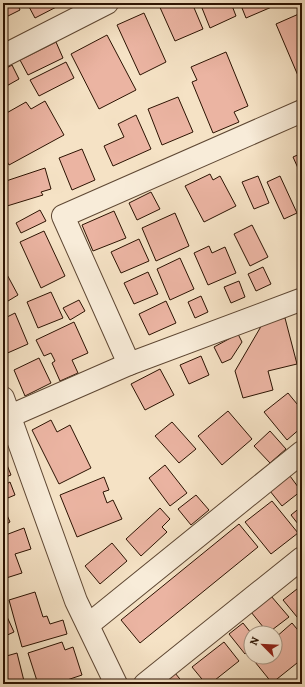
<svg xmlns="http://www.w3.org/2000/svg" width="305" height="687" viewBox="0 0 305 687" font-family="Alegreya,serif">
<rect width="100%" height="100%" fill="#f5e2c5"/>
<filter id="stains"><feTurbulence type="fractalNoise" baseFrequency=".005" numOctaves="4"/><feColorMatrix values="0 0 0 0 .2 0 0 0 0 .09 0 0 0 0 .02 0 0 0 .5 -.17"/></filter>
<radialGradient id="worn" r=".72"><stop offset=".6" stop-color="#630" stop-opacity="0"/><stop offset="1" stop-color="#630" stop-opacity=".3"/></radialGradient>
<g fill="#ebb4a2" stroke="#2c1302">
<path d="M3,3H17L20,10L4,18Z"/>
<path d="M27,3H64L35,18Z"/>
<path d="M158,3H192L203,29L175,41Z"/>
<path d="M200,3H231L236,16L210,28Z"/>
<path d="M240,3H272L274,6L246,18Z"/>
<path d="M144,13L166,62L140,75L117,25Z"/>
<path d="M301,13L302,15V85L276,24Z"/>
<path d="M107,35L136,90L99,109L71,54Z"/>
<path d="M56,42L63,58L28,75L20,60Z"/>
<path d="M226,52L248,106L234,112L239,122L213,133L192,82L197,80L191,67Z"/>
<path d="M66,62L74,78L39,96L30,80Z"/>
<path d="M12,65L19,79L3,88V70Z"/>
<path d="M178,97L193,132L162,145L148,109Z"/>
<path d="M45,101L64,135L9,165L3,154V115L26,102L31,109Z"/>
<path d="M136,115L151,149L113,166L104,146L124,137L118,124Z"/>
<path d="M82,149L95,180L72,190L59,158Z"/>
<path d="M302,153V177L293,157Z"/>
<path d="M45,168L51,189L41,192L43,195L7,206L3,191V182Z"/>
<path d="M210,174L213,180L220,176L236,206L204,222L185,186Z"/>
<path d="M258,176L269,203L254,209L242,182Z"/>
<path d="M280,176L297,213L284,219L267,182Z"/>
<path d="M151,192L160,209L137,220L129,203Z"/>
<path d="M40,210L46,221L21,233L16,223Z"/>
<path d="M114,211L126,238L93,251L82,225Z"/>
<path d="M175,213L189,246L156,261L142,228Z"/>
<path d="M252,225L268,257L250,266L234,234Z"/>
<path d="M44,231L65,276L41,288L20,242Z"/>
<path d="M139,239L149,261L121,273L111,252Z"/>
<path d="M209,246L212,253L225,247L236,273L208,285L194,253Z"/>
<path d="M180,258L194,289L170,300L157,269Z"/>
<path d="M263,267L271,284L256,291L248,274Z"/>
<path d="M4,269L18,295L3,304V270Z"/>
<path d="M148,272L158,294L134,304L124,283Z"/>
<path d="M239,281L245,297L231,303L224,287Z"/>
<path d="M51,292L63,318L38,328L27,302Z"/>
<path d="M201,296L208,312L195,318L188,302Z"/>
<path d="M79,300L85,311L70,320L63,308Z"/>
<path d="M166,301L176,323L149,335L139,314Z"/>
<path d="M15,313L28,344L3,355V319Z"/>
<path d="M285,318L297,364L268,371L273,390L243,398L235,371L263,323Z"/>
<path d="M74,322L88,353L72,360L78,373L60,381L52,363L55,361L51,353L44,356L36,340Z"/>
<path d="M238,334L242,342L231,359L222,363L214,347Z"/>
<path d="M201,356L209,375L189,384L180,365Z"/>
<path d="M39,358L51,383L25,396L14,370Z"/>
<path d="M160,369L174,395L145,410L131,384Z"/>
<path d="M288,393L302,410V427L287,440L264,412Z"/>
<path d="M228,411L252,439L222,465L198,436Z"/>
<path d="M51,420L57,432L70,425L91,468L59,484L32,430Z"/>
<path d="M172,422L196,449L179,463L155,436Z"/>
<path d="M270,431L286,449L270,463L254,446Z"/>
<path d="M3,455L11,475L3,478Z"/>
<path d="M165,465L187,493L170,506L149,478Z"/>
<path d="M290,476L301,491L282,506L270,491Z"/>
<path d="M104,477L109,490L103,492L107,503L113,500L122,519L77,537L60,495Z"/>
<path d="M10,482L15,495L3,500V486Z"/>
<path d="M196,495L209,510L191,525L178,509Z"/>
<path d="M272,501L298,533L271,554L245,522Z"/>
<path d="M3,506L10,522L3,526Z"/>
<path d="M302,506V529L291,515Z"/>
<path d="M160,508L170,519L162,527L167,532L141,556L126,539Z"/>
<path d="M239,524L258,547L140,643L121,620Z"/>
<path d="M24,528L31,549L15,554L22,573L3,579V536Z"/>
<path d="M112,543L127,561L100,584L85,566Z"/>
<path d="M302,585V623L283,600Z"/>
<path d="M35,592L43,617L47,616L50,624L63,620L67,634L22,647L9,600Z"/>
<path d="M271,596L289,617L268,633L251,612Z"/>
<path d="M3,608L14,632L3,637Z"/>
<path d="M243,623L251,633V649L245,654L229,634Z"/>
<path d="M292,623L302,635V659L272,683L251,657H275V638Z"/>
<path d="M62,642L65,650L73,647L82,675L55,684H38L28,653Z"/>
<path d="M224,642L239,661L210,684H206L192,667Z"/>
<path d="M17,653L24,681L15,684H3V657Z"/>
<path d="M175,673L184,684H163Z"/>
</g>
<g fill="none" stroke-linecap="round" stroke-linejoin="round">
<defs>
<g id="street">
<path d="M3,56L107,3"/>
<path d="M129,364L300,300"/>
<path d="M3,398L76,601L116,684"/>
<path d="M10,416L129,364L63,216L302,111"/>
<path d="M88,625L302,452"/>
<path d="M145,684L302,558"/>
</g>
</defs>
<use href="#street" stroke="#5e4733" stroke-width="24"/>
<use href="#street" stroke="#f8ecd9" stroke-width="22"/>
</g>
<rect width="305" height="687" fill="none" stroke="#f5e2c5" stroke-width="16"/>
<rect x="4" y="4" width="297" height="679" fill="none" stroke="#2c1302" stroke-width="2"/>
<rect x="8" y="8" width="289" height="671" fill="none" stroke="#2c1302"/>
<g transform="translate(263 645) rotate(294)"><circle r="19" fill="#f8ecd9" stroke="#a69583"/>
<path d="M0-3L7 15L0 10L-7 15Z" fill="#8f2418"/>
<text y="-6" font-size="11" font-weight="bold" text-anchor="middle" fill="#2c1302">N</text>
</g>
<rect width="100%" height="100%" filter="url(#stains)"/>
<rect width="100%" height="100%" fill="url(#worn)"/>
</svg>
